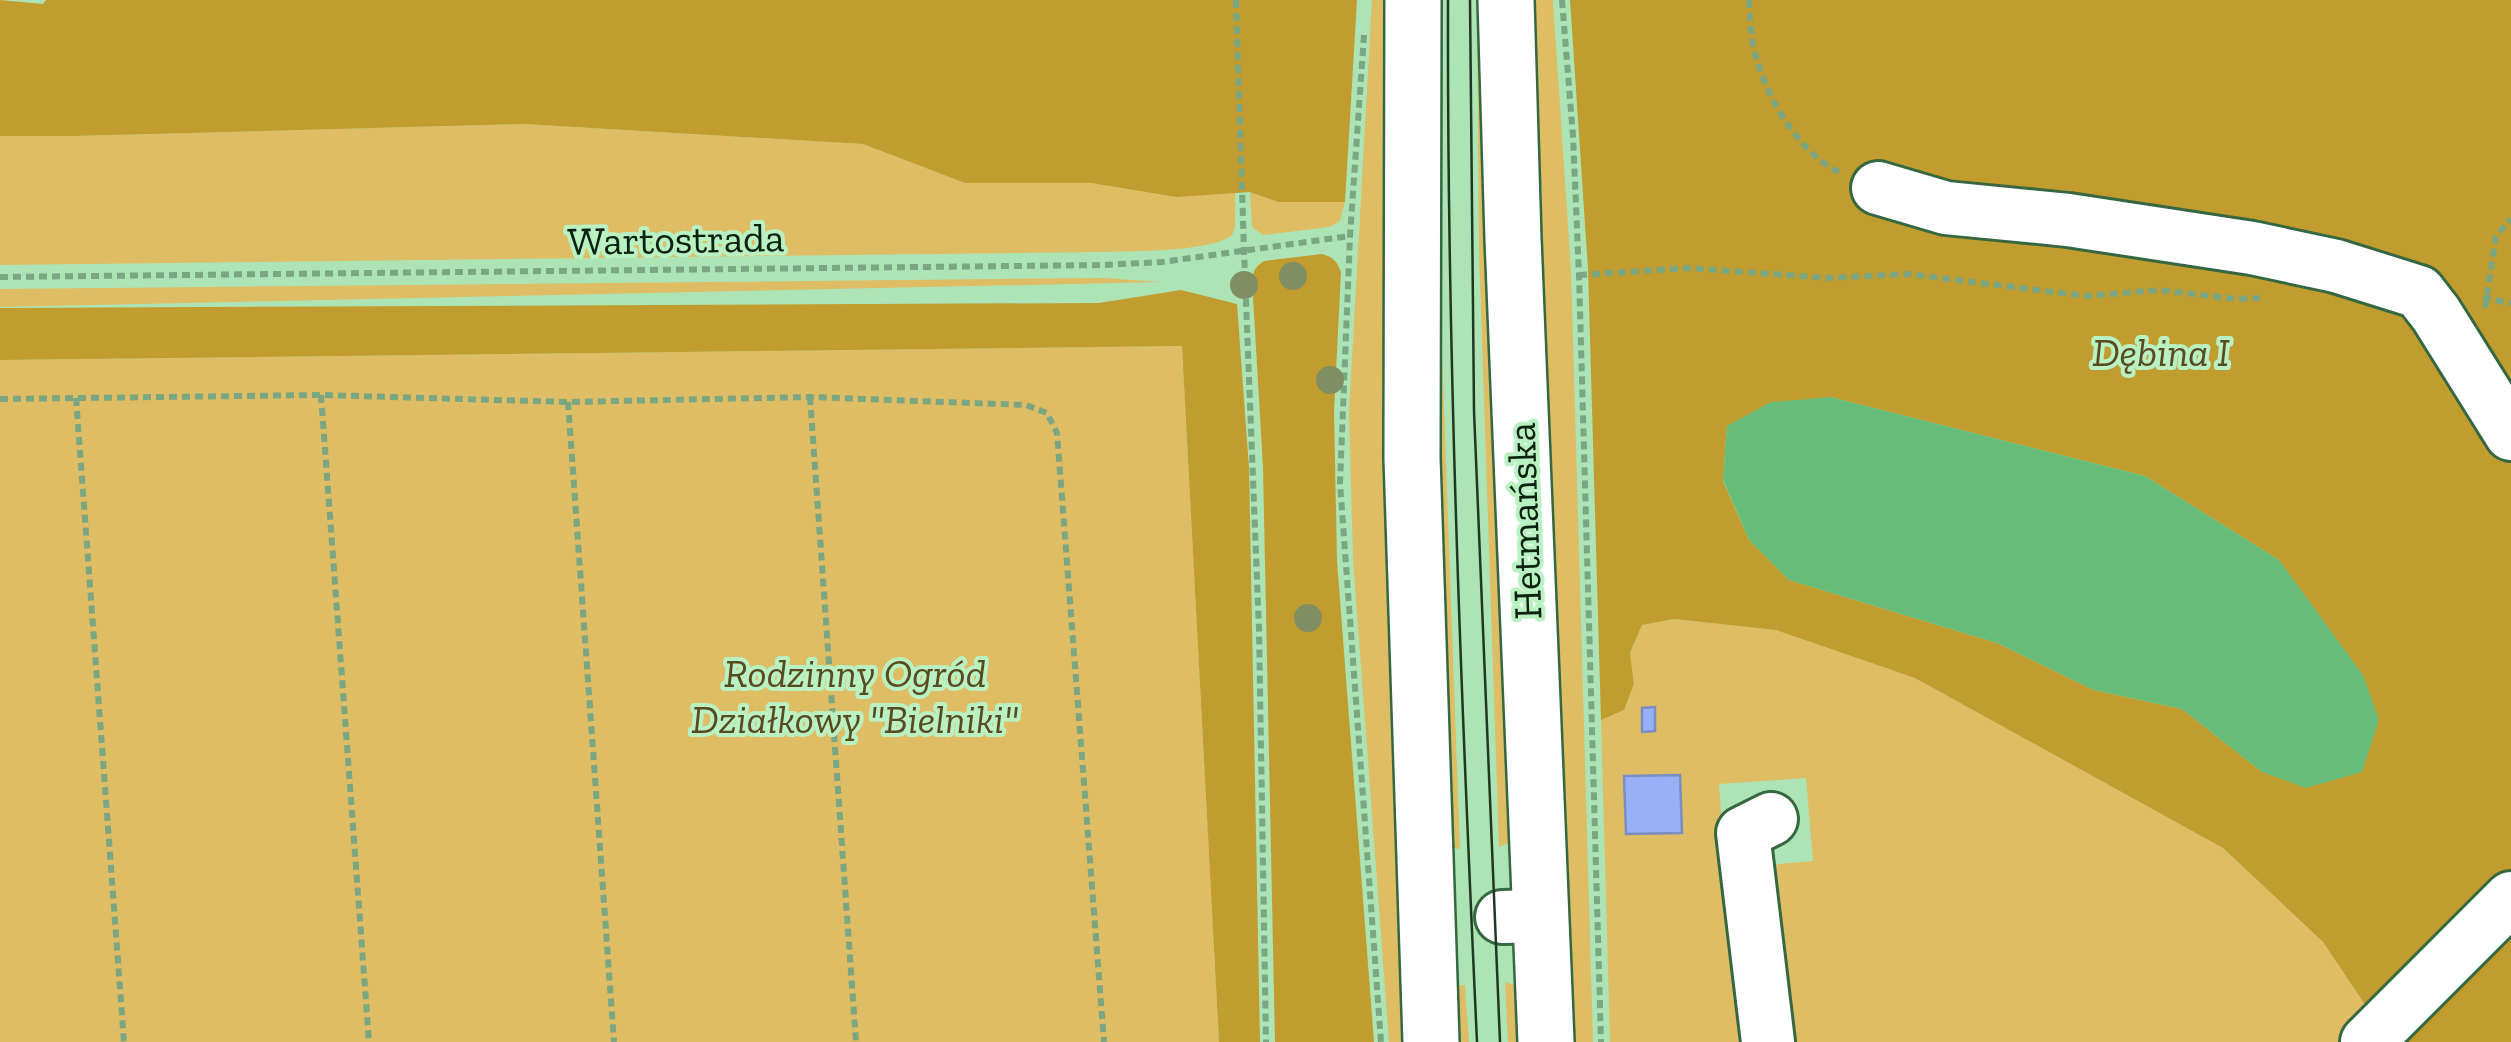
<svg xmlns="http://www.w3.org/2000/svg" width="2511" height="1042" viewBox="0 0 2511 1042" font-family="'Zilla Slab',serif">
<rect width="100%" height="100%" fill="#ade4b6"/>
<g fill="#debd64">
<path d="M1372,0H1390L1409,1042H1389L1353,560L1349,412Z"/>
<path d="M1477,0H1485L1513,841L1499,847L1479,252Z"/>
<path d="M1531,0H1553L1571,270L1593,1042H1570Z"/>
<path d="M524,124L863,144L965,183H1091L1176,197L1235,191V228L1232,235C1212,252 1132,251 1103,252L0,265V136H73Z"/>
<path d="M1250,192L1278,202H1345L1340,221L1330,227L1263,235L1252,227Z"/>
<path d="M1439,270L1460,849L1448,847L1434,567Z"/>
<path d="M1103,278L1162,282L0,307V289Z"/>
<path d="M1182,346L1219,1042H0V360Z"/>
<path d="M1674,619L1776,630L1915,678L2223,848L2323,942L2390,1042H1779L1768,865L1813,861L1806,778L1719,784L1725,868L1753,1042H1610L1601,720L1624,710L1634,684L1630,654L1642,625Z"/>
<path d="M1505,982L1520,987L1527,1042H1508Z"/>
<path d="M1461,985H1465L1469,1042H1450L1453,991Z"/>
</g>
<g fill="#c19c2e" fill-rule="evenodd">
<path d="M0,0L43,4L46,0H1357L1345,202H1278L1250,192L1176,197L1091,183H965L863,144L524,124L73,136H0Z"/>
<path d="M1570,0H2511V1042H2390L2323,942L2223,848L1915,678L1776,630L1674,619L1642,625L1630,653L1634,684L1624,710L1601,720L1588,269ZM1830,397L2145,476L2279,560L2262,772L2182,709L2094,690L1997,643L1789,580L1749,540L1723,481L1727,426Z"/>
<path d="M1322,254C1333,257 1337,261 1341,272L1334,411L1337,561L1374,1042H1275L1263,467L1252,280C1253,271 1256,266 1264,261Z"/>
<path d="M1181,290L1237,304L1249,468L1260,1042H1219L1182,346L0,360V308L1099,303Z"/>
</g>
<path fill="#66bc78" d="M1830,397L2145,476L2279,560L2363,675L2379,720L2362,772L2306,788L2262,772L2182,709L2094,690L1997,643L1789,580L1749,540L1723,480L1727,426L1771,402Z"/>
<g fill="#98b0f5" stroke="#7b8ec4" stroke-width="2.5">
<path d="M1655,707V731L1642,732V708Z"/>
<path d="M1680,775L1682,833L1626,834L1624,776Z"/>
</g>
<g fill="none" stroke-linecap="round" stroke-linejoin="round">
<defs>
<g id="minor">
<path d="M1878,188L1946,208L2068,220L2252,248L2336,266L2419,292L2436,314L2511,434"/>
<path d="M1502,917L1540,916"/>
<path d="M1768,1042L1743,833L1771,819"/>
<path d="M2367,1042L2511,898"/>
</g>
<g id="major">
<path d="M1413,0L1412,458L1431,1042"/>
<path d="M1506,0L1513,239L1546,1042"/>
</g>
</defs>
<use href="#minor" stroke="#356840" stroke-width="58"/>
<use href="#major" stroke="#356840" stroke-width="60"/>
<g stroke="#7aa681" stroke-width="6" stroke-dasharray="8 5" stroke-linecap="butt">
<path d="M1236,0L1244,251L1259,630L1266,1042"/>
<path d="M1562,0L1573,136L1579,275L1601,1042"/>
<path d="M1749,0C1750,13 1750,26 1752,39C1760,87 1795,151 1839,172"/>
<path d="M1364,35L1350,236L1340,483L1381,1042"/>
<path d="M1579,275L1688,268L1828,278L1908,274L2086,296L2160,290L2236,299L2260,298"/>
<path d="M0,277L1104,265L1162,262L1350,236"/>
<path d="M2483,298L2511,303"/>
<path d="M2485,308L2496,236L2511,219"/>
<path d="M321,395L369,1042"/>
<path d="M810,397L856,1042"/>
<path d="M76,398L124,1042"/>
<path d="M0,399L321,395L568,402L810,397L1026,405L1047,413L1057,433L1104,1042"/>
<path d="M568,402L614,1042"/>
</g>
<use href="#minor" stroke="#fff" stroke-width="52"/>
<use href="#major" stroke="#fff" stroke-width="55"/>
<g stroke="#1f3823" stroke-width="2.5">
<path d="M1448,0C1447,348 1461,695 1477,1042"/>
<path d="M1470,0L1474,411L1500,1042"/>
</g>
</g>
<g fill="#7f8f63">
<circle cx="1293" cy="276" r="14"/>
<circle cx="1244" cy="285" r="14"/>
<circle cx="1330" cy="380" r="14"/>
<circle cx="1308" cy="618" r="14"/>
</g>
<g text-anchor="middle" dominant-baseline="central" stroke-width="8" stroke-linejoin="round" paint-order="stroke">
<g font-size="40" fill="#0c2110" stroke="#baf1c3">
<text transform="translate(676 239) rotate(-1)">Wartostrada</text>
<text transform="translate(1524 521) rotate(-92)">Hetmańska</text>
</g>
<g font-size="40" font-style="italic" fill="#594a1f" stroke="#baf1c3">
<text x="2161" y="352">Dębina I</text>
<text x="855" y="673">Rodzinny Ogród<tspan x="855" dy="46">Działkowy "Bielniki"</tspan></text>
</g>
</g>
</svg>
